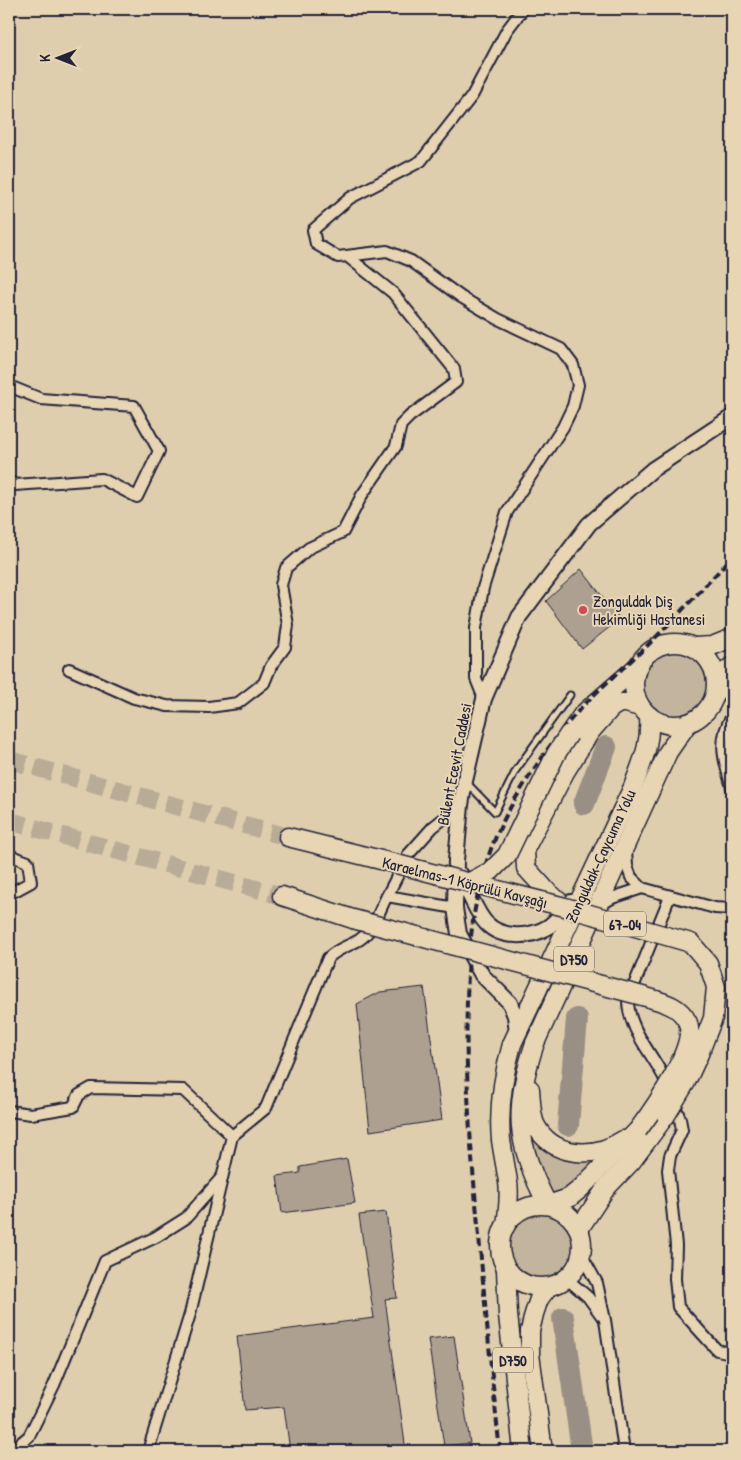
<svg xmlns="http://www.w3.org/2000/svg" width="741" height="1460" viewBox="0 0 741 1460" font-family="'Patrick Hand',sans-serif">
<rect width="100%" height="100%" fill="#dfceae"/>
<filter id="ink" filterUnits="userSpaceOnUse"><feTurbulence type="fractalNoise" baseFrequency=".02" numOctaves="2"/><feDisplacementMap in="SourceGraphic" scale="10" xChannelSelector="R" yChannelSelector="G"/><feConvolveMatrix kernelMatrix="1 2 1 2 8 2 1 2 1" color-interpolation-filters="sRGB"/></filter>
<g filter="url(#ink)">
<g fill="#c3b49d" stroke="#726b6c">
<circle cx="675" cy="684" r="38"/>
<path d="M534,1139C550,1162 570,1162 596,1162C582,1175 571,1191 550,1193L542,1177L530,1140Z"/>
<circle cx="542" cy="1246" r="38"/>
</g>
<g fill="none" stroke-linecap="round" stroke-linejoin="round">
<g stroke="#9a8f84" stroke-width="22">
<path d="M584,804L606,747"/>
<path d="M568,1125L577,1019"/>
<path d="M563,1318L582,1451"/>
</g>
</g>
<g fill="#aea090" stroke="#22223b">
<path d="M581,569L620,619L582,649L546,601Z"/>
<path d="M424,987L442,1120L370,1131L357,1004L380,992Z"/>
<path d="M347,1159L355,1203L282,1213L277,1176L300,1173V1167Z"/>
<path d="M386,1212L397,1298L385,1299L406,1451H290L284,1407L245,1410L237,1336L374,1318L359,1215Z"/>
<path d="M454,1336L470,1443L444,1446L428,1339Z"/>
</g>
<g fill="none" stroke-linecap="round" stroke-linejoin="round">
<g stroke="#b9ac97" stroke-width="18" stroke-dasharray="18 9" stroke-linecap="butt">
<path d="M9,760L288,837"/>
<path d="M9,821L282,896"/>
</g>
<defs>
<path id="lane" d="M467,783L495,812L516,770L570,695"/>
<g id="street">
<path d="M9,386L41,399L134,406L159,451L137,497L102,479L15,485L9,481"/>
<path d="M69,669L134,698L167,706L209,707L238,703L264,683L271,666L285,647L288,625L281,585L286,568L309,548L343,532L362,495L396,446L401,425L410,416L456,382L454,369L393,293L347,256"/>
<path d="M484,699L476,679V628L483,588L507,512L563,427L573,406L578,385L573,365L561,349L498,319L461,297L411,261L387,251L338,257L316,244L313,230L350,198L421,161L472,96L507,30L523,9"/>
<path d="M732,716C717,740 724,762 732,787"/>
<path d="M626,850L627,866L631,877L642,888L715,908L732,909"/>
<path d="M9,855L28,862L31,882L9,894"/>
<path d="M599,906L612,898L642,888"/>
<path d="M455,908L387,896L408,855L433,827L461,805"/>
<path d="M668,1086C656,1057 628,1031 628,1000L670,896"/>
<path d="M673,1100L680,1119L682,1130L670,1156L668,1170L676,1245L675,1279L678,1307L717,1350L732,1353"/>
<path d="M9,1111L31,1114L73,1107L79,1095L91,1088L183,1090L232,1136"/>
<path d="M582,1256L597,1283L605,1320L624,1451"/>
<path d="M567,1279L588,1297L601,1315"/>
<path d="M11,1451L29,1436L54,1385L105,1261L156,1237L186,1218L221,1178"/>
<path d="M148,1451L190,1314L232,1136L266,1108L328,958C338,948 347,947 359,940C374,930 379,911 387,896"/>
</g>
<g id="secondary">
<path d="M461,875C465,886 478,915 486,923C501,939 530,938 548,927C557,921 564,911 571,902"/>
<path d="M517,1032L515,1016L510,1003L482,975L459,934L455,908L456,860L461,805L465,781L484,699L519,617L589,524L653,469L732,417"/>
</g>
<g id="highway">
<circle cx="675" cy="684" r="41"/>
<path d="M695,647L712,646L732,638"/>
<path d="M716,680L732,666"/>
<path d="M569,734L583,714L637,667"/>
<path d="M288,837L373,858"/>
<path d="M282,896L353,919"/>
<path d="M565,907L546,890L526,868L525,849L565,772L590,732L611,708L619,703H626L640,707"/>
<path d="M530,1089C531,1100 531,1114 535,1124C552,1158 594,1159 623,1140"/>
<path d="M638,1130L580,1189L569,1198L548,1205C515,1144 513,1108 535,1043L668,752L688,723"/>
<circle cx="541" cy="1246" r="41"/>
<path d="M506,1225C508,1211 510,1196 508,1182C506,1168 503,1154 501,1140C498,1107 503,1076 512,1044L633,787C642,762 651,745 649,717"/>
<path d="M579,1229L606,1188L631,1162L666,1115"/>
<path d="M506,1269L508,1315L523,1451"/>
<path d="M543,1451L530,1354V1331L534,1314L539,1299L548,1287"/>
</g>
</defs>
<use href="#lane" stroke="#22223b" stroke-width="9"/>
<use href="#street" stroke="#22223b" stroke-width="14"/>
<use href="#secondary" stroke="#22223b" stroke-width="18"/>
<use href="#highway" stroke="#22223b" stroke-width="21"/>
<use href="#lane" stroke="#e7d5b3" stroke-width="5"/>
<use href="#street" stroke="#e7d5b3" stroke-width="10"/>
<use href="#secondary" stroke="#e7d5b3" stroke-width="14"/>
<use href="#highway" stroke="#e7d5b3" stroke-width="18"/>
<path stroke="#22223b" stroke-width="4" stroke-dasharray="8 4" stroke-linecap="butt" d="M500,1451C491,1372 484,1293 477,1214C470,1143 465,1072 467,1001C469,921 478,856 522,788C539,760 559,732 581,708C603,685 627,665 650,643C678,615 705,586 732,557"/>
<defs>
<g id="highway-bridge">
<path d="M373,858L565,907L691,943L708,963L716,987L713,1018L699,1054L686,1082L666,1115"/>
<path d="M468,883L491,871L507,855L556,754L569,734"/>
<path d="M353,919L646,997C662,1002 679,1005 687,1021C700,1044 652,1111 638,1130"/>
</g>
</defs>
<use href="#highway-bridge" stroke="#22223b" stroke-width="21" stroke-linecap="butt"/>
<use href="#highway-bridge" stroke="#e7d5b3" stroke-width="18"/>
</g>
</g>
<circle fill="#d1495b" stroke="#e7d5b3" stroke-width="2" cx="583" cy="610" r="5"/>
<g text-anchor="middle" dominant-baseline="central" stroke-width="4" stroke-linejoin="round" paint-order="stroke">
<g fill="#e7d5b3" stroke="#5d585f" stroke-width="1">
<rect x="604" y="911.5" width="42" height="25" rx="4"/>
<rect x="554" y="946.5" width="40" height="25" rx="4"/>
<rect x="493" y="1347.5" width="40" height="25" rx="4"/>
</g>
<g font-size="15" font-weight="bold" fill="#22223b">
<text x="625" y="924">67-04</text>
<text x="574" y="959">D750</text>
<text x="513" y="1360">D750</text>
</g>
<g font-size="16" fill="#22223b" stroke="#e7d5b3" text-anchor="start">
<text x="593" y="601">Zonguldak Diş<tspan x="593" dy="18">Hekimliği Hastanesi</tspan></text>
</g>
<g font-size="16" fill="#22223b" stroke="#e7d5b3">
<text transform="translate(454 764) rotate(-79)">Bülent Ecevit Caddesi</text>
<text transform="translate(600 856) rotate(-65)">Zonguldak-Çaycuma Yolu</text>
<text transform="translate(465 882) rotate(14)">Karaelmas-1 Köprülü Kavşağı</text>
</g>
</g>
<rect width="741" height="1460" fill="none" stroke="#e7d5b3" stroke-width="30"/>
<rect x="15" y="15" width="711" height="1430" fill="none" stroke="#22223b" stroke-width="2" filter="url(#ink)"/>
<g transform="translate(58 58) rotate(270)" stroke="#e7d5b3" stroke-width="4" paint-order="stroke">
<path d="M0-4L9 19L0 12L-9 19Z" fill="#22223b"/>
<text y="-8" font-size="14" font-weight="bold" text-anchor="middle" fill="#22223b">K</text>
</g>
</svg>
